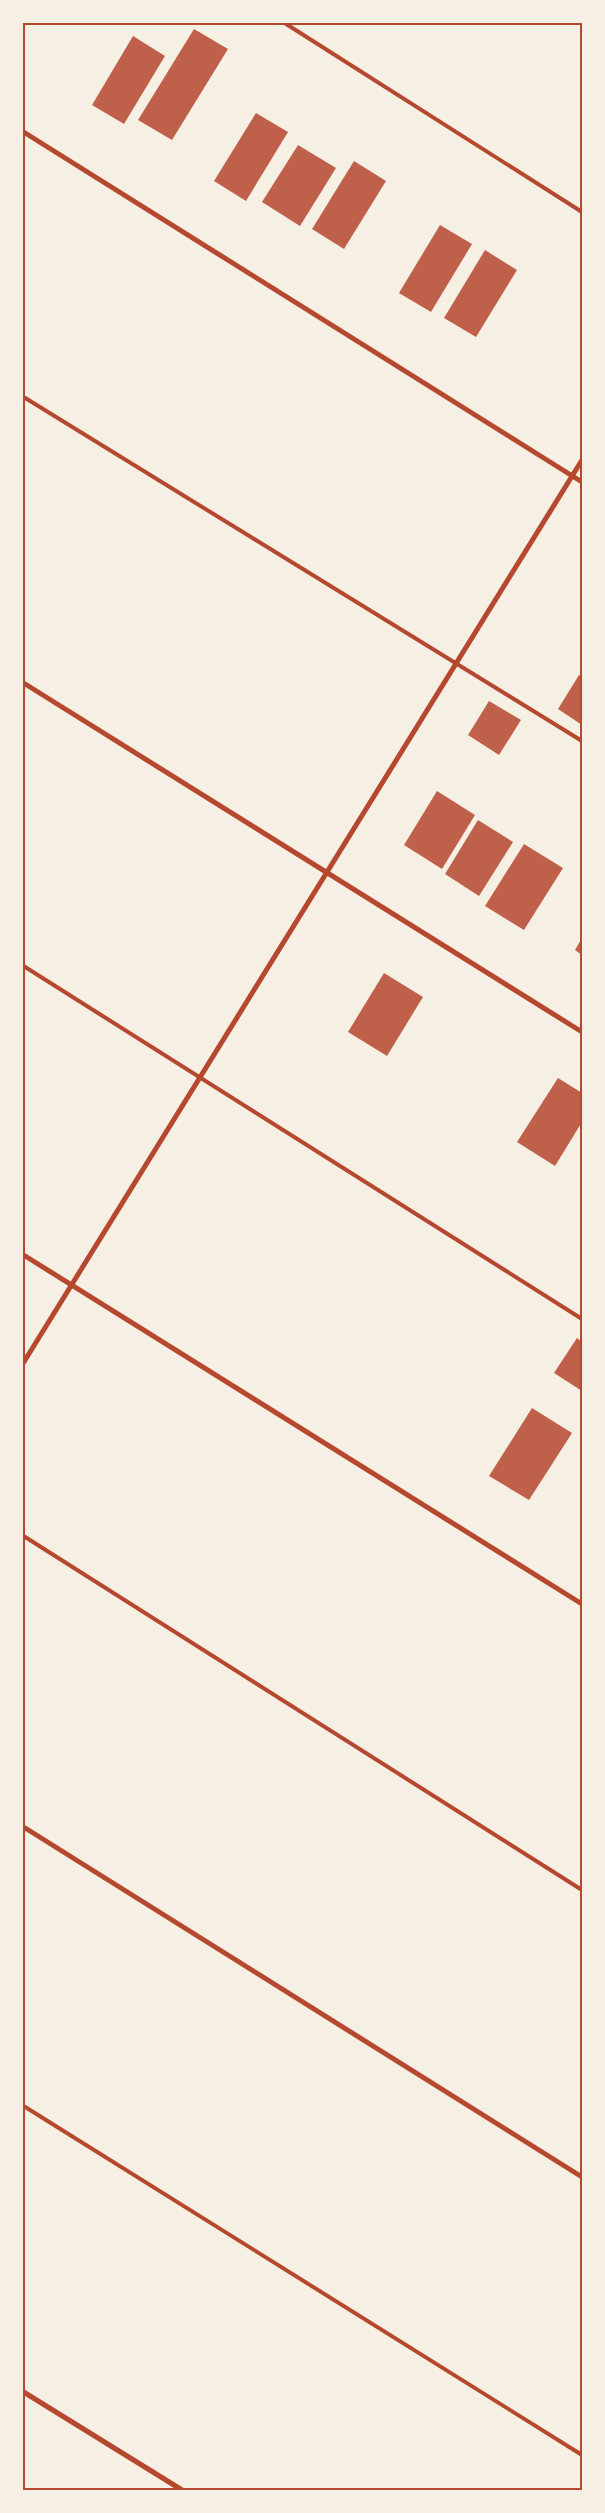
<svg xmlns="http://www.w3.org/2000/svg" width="605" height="2513" viewBox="0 0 605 2513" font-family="'Golos Text',sans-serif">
<rect width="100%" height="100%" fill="#f6efe4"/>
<g fill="#bf614a">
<path d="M194,29L228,49L172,140L138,120Z"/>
<path d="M133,36L165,56L124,124L92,105Z"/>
<path d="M256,113L288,132L246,201L214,181Z"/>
<path d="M298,145L336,168L300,226L262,202Z"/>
<path d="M354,161L386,181L344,249L312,229Z"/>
<path d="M440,225L472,244L431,312L399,293Z"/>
<path d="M485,250L517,270L476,337L444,318Z"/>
<path d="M579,675L582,677V725L558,709Z"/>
<path d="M489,701L521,720L499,755L468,735Z"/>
<path d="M437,791L475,815L442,869L404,845Z"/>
<path d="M478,820L513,842L479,896L445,874Z"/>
<path d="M524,844L563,868L524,930L485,906Z"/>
<path d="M582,938V955L575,950Z"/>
<path d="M384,973L423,997L387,1056L348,1032Z"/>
<path d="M558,1078L582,1093V1122L555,1166L517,1142Z"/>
<path d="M577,1338L582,1342V1391L554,1373Z"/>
<path d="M532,1408L572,1433L529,1500L489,1476Z"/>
</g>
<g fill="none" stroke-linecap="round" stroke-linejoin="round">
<g stroke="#b5482f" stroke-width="4">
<path d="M283,22L582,212"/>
<path d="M22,396L582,741"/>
<path d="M22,965L582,1319"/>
<path d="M22,1535L582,1890"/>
<path d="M22,2105L582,2455"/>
</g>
<g stroke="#b5482f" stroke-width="5">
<path d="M22,131L582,482"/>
<path d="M22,682L582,1032"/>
<path d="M22,1254L582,1604"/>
<path d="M22,1365L582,460"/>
<path d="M22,1826L582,2177"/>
<path d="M22,2391L182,2490"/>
</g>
</g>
<rect width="605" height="2513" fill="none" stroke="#f6efe4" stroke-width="48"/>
<rect x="24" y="24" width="557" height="2465" fill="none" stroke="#b5482f" stroke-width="2"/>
</svg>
